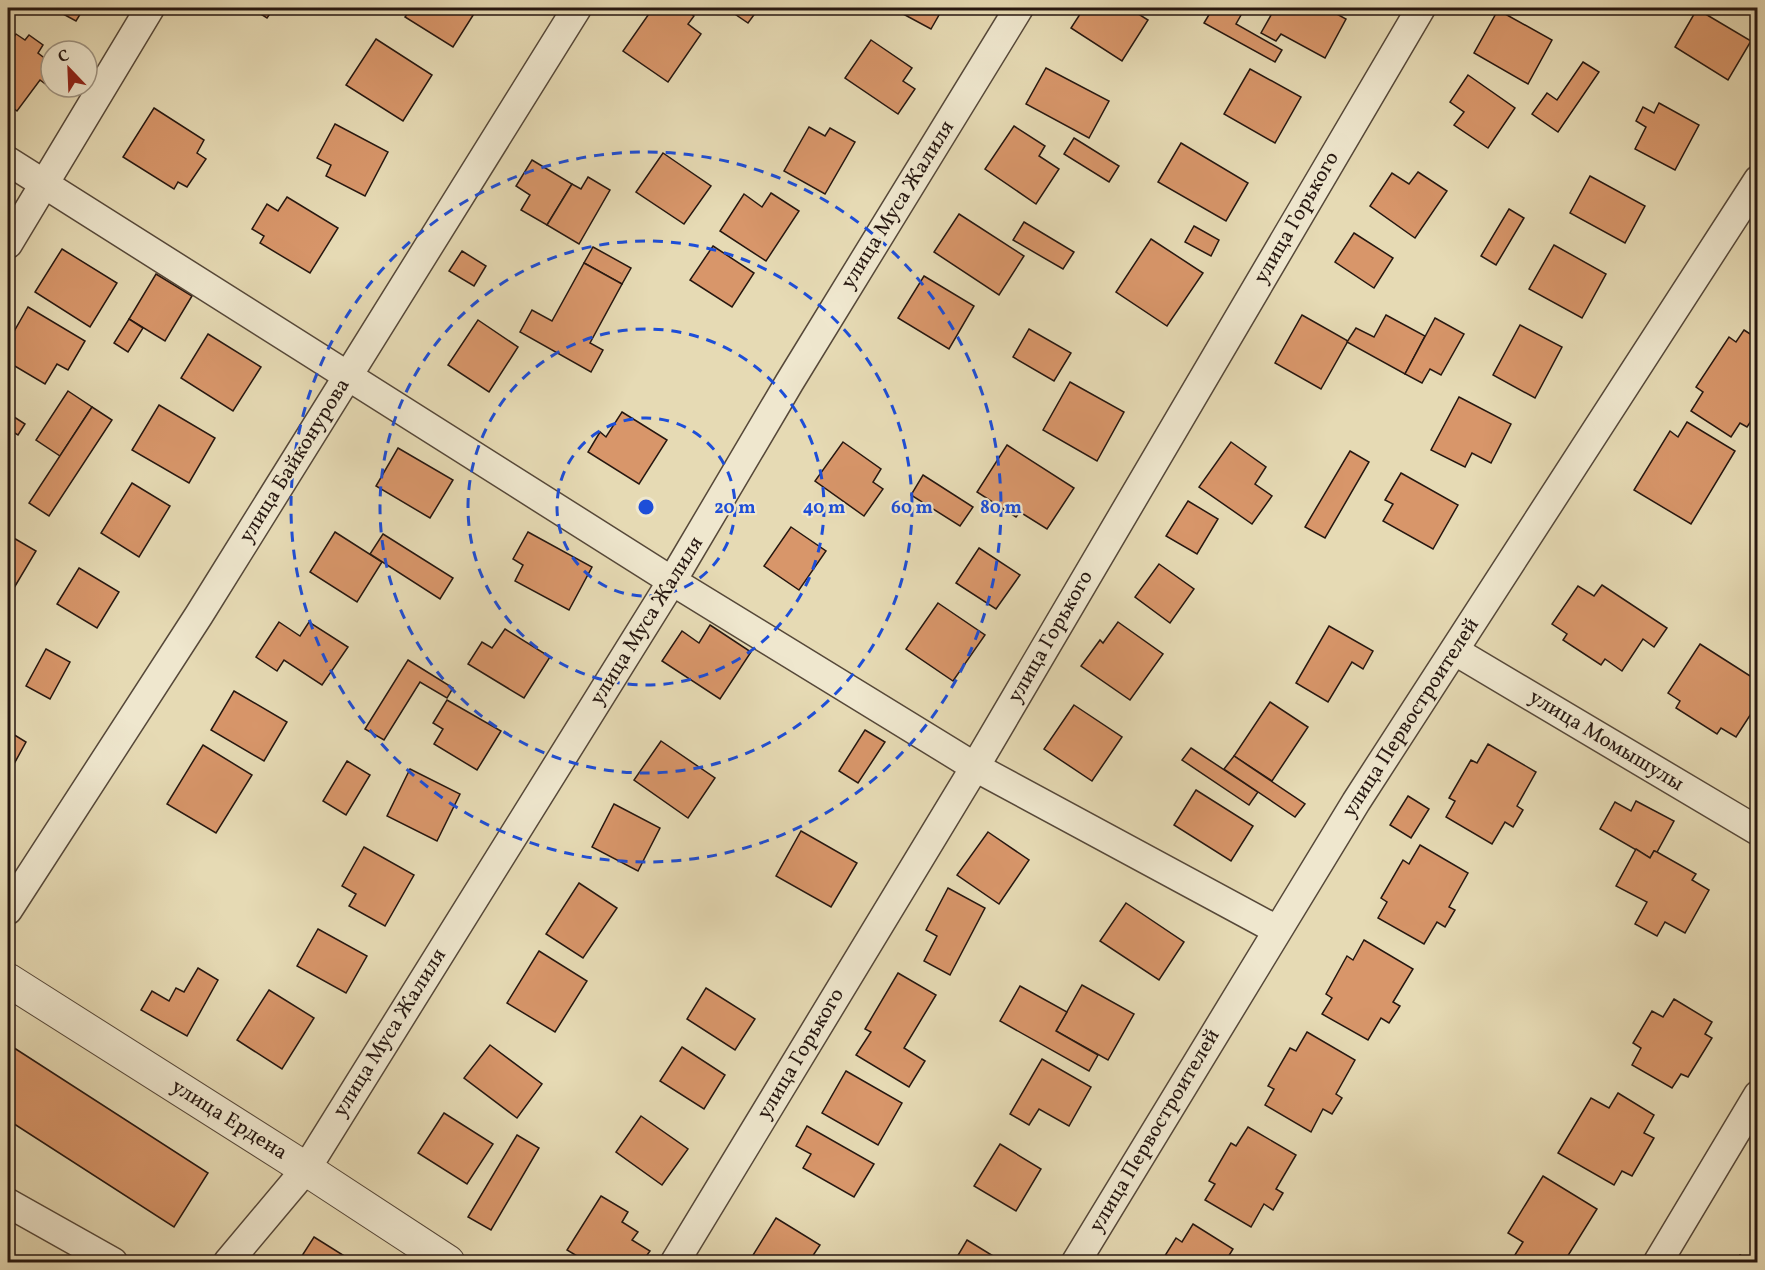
<svg xmlns="http://www.w3.org/2000/svg" width="1765" height="1270" viewBox="0 0 1765 1270" font-family="Vollkorn,serif">
<rect width="100%" height="100%" fill="#e6dab4"/>
<filter id="stains"><feTurbulence type="fractalNoise" baseFrequency=".00333" numOctaves="4"/><feColorMatrix values="0 0 0 0 .2 0 0 0 0 .09 0 0 0 0 .02 0 0 0 .5 -.17"/></filter>
<radialGradient id="worn" r=".72"><stop offset=".6" stop-color="#630" stop-opacity="0"/><stop offset="1" stop-color="#630" stop-opacity=".3"/></radialGradient>
<g fill="#d8966a" stroke="#261710" stroke-width="1.5">
<path d="M52,8H84L76,21Z"/>
<path d="M251,8H274L267,18Z"/>
<path d="M411,8H475L477,9L453,47L405,17Z"/>
<path d="M653,8H663L670,12L673,8H682L694,16L688,24L701,34L668,82L623,51Z"/>
<path d="M726,8H759L748,23Z"/>
<path d="M892,8H943L931,29Z"/>
<path d="M1084,8H1129L1148,20L1122,61L1071,28Z"/>
<path d="M1213,8H1245L1236,24L1282,50L1275,62L1204,23Z"/>
<path d="M1275,8H1326L1346,19L1325,58L1281,34L1276,41L1261,33Z"/>
<path d="M1697,9L1751,41L1728,80L1675,47Z"/>
<path d="M1498,10L1552,40L1528,84L1474,53Z"/>
<path d="M16,34L25,40L29,35L43,45L38,53L51,63V87H60L56,92L40,80L17,111L8,104V45Z"/>
<path d="M376,39L432,75L403,121L346,85Z"/>
<path d="M871,40L912,68L903,81L915,89L898,114L845,78Z"/>
<path d="M1583,62L1599,72L1558,132L1532,114L1547,93L1557,100Z"/>
<path d="M1046,68L1109,101L1089,138L1026,104Z"/>
<path d="M1250,69L1301,97L1275,143L1224,114Z"/>
<path d="M1468,75L1515,108L1488,148L1454,125L1464,112L1450,102Z"/>
<path d="M1659,103L1699,125L1675,170L1635,149L1646,127L1636,121L1643,107L1654,113Z"/>
<path d="M154,108L204,140L197,153L206,159L187,187L178,182L174,189L123,157Z"/>
<path d="M335,124L388,152L365,196L326,176L331,165L317,158Z"/>
<path d="M1014,126L1045,146L1039,156L1059,169L1036,204L985,169Z"/>
<path d="M809,127L825,136L830,128L855,142L825,194L784,171Z"/>
<path d="M1074,138L1119,166L1109,182L1064,154Z"/>
<path d="M1181,143L1248,183L1226,221L1158,182Z"/>
<path d="M663,153L711,186L684,224L636,192Z"/>
<path d="M532,160L572,184L547,225L521,210L530,195L516,186Z"/>
<path d="M1418,172L1447,191L1415,238L1370,206L1392,173L1409,184Z"/>
<path d="M1590,176L1645,206L1625,243L1570,213Z"/>
<path d="M588,177L610,190L579,244L547,225L572,184L581,189Z"/>
<path d="M771,193L799,211L766,261L720,231L744,194L762,207Z"/>
<path d="M287,197L338,228L310,273L260,243L264,236L252,229L267,204L278,211Z"/>
<path d="M1509,209L1524,218L1496,265L1481,256Z"/>
<path d="M959,214L1024,256L999,295L934,252Z"/>
<path d="M1024,222L1074,252L1063,269L1013,240Z"/>
<path d="M1194,226L1219,240L1211,256L1185,242Z"/>
<path d="M1354,233L1393,258L1374,288L1335,262Z"/>
<path d="M1151,239L1203,273L1167,326L1116,292Z"/>
<path d="M1554,245L1606,274L1582,318L1529,289Z"/>
<path d="M713,246L754,273L732,307L690,280Z"/>
<path d="M593,247L631,268L622,284L584,263Z"/>
<path d="M62,249L117,283L90,327L35,292Z"/>
<path d="M462,251L486,266L474,286L449,271Z"/>
<path d="M584,263L622,284L590,343L603,350L591,372L520,332L532,310L552,321Z"/>
<path d="M156,274L192,296L165,341L129,319Z"/>
<path d="M924,276L974,306L949,349L898,318Z"/>
<path d="M28,307L85,341L68,370L57,364L45,384L8,362V342Z"/>
<path d="M1302,315L1348,341L1321,389L1275,363Z"/>
<path d="M1386,315L1425,336L1405,374L1347,342L1356,328L1374,337Z"/>
<path d="M1435,318L1464,334L1441,375L1430,369L1422,383L1405,374Z"/>
<path d="M129,319L143,328L128,352L114,343Z"/>
<path d="M478,320L518,347L489,392L448,365Z"/>
<path d="M1520,325L1562,347L1535,398L1493,375Z"/>
<path d="M1029,329L1071,353L1054,381L1013,357Z"/>
<path d="M1744,330L1758,339V411L1747,427L1740,423L1731,437L1691,411L1703,392L1696,387L1729,337L1736,342Z"/>
<path d="M208,334L261,367L233,411L181,378Z"/>
<path d="M1070,382L1124,412L1097,461L1043,430Z"/>
<path d="M68,391L92,407L60,456L36,440Z"/>
<path d="M1459,397L1511,424L1491,463L1472,453L1465,467L1431,450Z"/>
<path d="M159,405L215,438L189,483L132,450Z"/>
<path d="M92,407L112,420L49,516L29,503Z"/>
<path d="M622,412L667,440L639,484L588,452L600,432L606,437Z"/>
<path d="M8,413L25,424L18,435L8,429Z"/>
<path d="M1687,422L1735,451L1691,524L1634,490L1670,431L1678,437Z"/>
<path d="M843,442L881,469L873,482L883,489L864,516L815,481Z"/>
<path d="M1231,442L1266,467L1255,484L1272,496L1252,524L1199,487Z"/>
<path d="M1007,445L1074,488L1047,529L1020,512L1016,517L977,492Z"/>
<path d="M398,448L453,480L430,518L376,486Z"/>
<path d="M1350,451L1369,462L1325,538L1305,527Z"/>
<path d="M1401,473L1458,505L1433,549L1383,521L1393,504L1385,500Z"/>
<path d="M923,475L973,507L960,526L911,495Z"/>
<path d="M132,483L170,506L139,557L101,533Z"/>
<path d="M1188,501L1218,519L1197,554L1166,536Z"/>
<path d="M791,527L826,551L799,590L764,566Z"/>
<path d="M335,532L382,562L357,602L310,572Z"/>
<path d="M528,532L592,567L569,610L515,581L523,565L513,559Z"/>
<path d="M383,534L453,578L440,599L370,554Z"/>
<path d="M12,537L36,551L8,598V544Z"/>
<path d="M979,548L1020,575L996,609L956,583Z"/>
<path d="M1159,564L1194,589L1170,623L1135,597Z"/>
<path d="M79,568L119,592L97,628L57,604Z"/>
<path d="M1602,585L1667,628L1654,647L1643,639L1622,671L1605,659L1601,665L1563,640L1567,634L1552,624L1578,586L1594,596Z"/>
<path d="M938,603L985,635L953,681L906,649Z"/>
<path d="M279,622L300,636L309,622L348,647L322,685L284,660L277,671L256,657Z"/>
<path d="M1118,622L1163,654L1130,700L1081,666L1100,640L1103,643Z"/>
<path d="M710,625L751,652L720,699L662,661L682,631L699,643Z"/>
<path d="M1329,626L1373,651L1363,669L1352,662L1328,702L1296,683Z"/>
<path d="M505,629L550,657L524,698L468,664L482,642L492,648Z"/>
<path d="M1700,644L1758,681V703L1736,737L1721,728L1717,734L1676,708L1680,701L1668,693Z"/>
<path d="M46,649L70,662L50,699L26,686Z"/>
<path d="M408,660L453,688L447,698L420,682L384,740L365,729Z"/>
<path d="M234,691L287,722L264,761L211,730Z"/>
<path d="M447,700L501,731L477,770L434,744L443,729L433,723Z"/>
<path d="M1270,702L1308,727L1272,781L1234,756Z"/>
<path d="M1074,705L1122,737L1092,781L1044,749Z"/>
<path d="M865,730L885,742L858,783L839,771Z"/>
<path d="M8,731L26,742L8,775Z"/>
<path d="M661,741L715,778L688,818L634,780Z"/>
<path d="M1488,744L1536,772L1517,806L1523,810L1513,827L1505,822L1492,844L1446,817L1455,801L1449,798L1471,760L1477,763Z"/>
<path d="M203,745L252,775L216,833L167,804Z"/>
<path d="M1191,748L1258,792L1249,805L1182,760Z"/>
<path d="M1234,756L1305,804L1295,817L1224,769Z"/>
<path d="M347,761L370,775L346,815L323,801Z"/>
<path d="M410,769L460,794L437,841L387,816Z"/>
<path d="M1196,790L1253,826L1231,861L1174,825Z"/>
<path d="M1408,796L1429,809L1411,838L1390,825Z"/>
<path d="M1636,801L1674,821L1657,852L1654,851L1650,858L1600,829L1615,802L1631,811Z"/>
<path d="M614,804L660,828L638,871L592,847Z"/>
<path d="M801,831L857,863L831,907L776,876Z"/>
<path d="M988,832L1029,860L999,904L957,875Z"/>
<path d="M1420,845L1468,873L1449,907L1455,910L1445,927L1437,922L1424,944L1378,918L1387,902L1381,898L1403,860L1409,864Z"/>
<path d="M364,847L414,875L385,926L349,906L356,894L342,886Z"/>
<path d="M1636,849L1650,858L1654,851L1657,852L1696,874L1692,880L1709,890L1685,933L1665,922L1657,936L1635,924L1647,902L1616,886Z"/>
<path d="M579,883L617,908L583,958L546,934Z"/>
<path d="M948,888L985,908L950,975L924,961L937,936L926,930Z"/>
<path d="M1126,903L1184,942L1159,980L1100,941Z"/>
<path d="M318,929L367,956L346,993L297,966Z"/>
<path d="M1364,940L1413,969L1393,1002L1400,1006L1389,1023L1381,1018L1368,1040L1322,1014L1332,998L1326,994L1347,956L1353,960Z"/>
<path d="M539,951L587,981L555,1032L507,1003Z"/>
<path d="M198,968L218,980L187,1036L141,1010L152,991L169,1001L176,988L184,992Z"/>
<path d="M898,973L936,995L904,1048L925,1061L909,1087L856,1055L871,1032L865,1029Z"/>
<path d="M1082,985L1134,1014L1108,1060L1056,1031Z"/>
<path d="M1020,986L1067,1012L1056,1031L1098,1055L1089,1071L1000,1021Z"/>
<path d="M706,988L755,1019L735,1050L687,1019Z"/>
<path d="M269,990L314,1018L282,1069L237,1040Z"/>
<path d="M1674,999L1712,1022L1705,1034L1712,1038L1688,1077L1681,1074L1672,1088L1632,1065L1641,1048L1633,1043L1652,1011L1663,1017Z"/>
<path d="M1307,1032L1355,1060L1336,1094L1342,1098L1332,1114L1323,1109L1311,1132L1265,1105L1274,1089L1268,1086L1290,1048L1296,1051Z"/>
<path d="M8,1044L208,1173L174,1227L8,1120Z"/>
<path d="M490,1045L542,1084L517,1118L464,1078Z"/>
<path d="M682,1047L725,1075L704,1109L660,1081Z"/>
<path d="M1042,1059L1091,1087L1069,1126L1039,1109L1029,1125L1010,1114Z"/>
<path d="M846,1071L902,1103L878,1145L822,1113Z"/>
<path d="M1618,1093L1654,1115L1644,1133L1654,1138L1632,1176L1622,1171L1614,1185L1558,1153L1591,1098L1609,1108Z"/>
<path d="M444,1113L493,1144L467,1184L418,1153Z"/>
<path d="M641,1116L688,1149L662,1185L616,1152Z"/>
<path d="M807,1126L874,1164L854,1197L803,1168L811,1154L796,1146Z"/>
<path d="M1248,1127L1296,1155L1276,1189L1283,1193L1273,1210L1264,1204L1251,1227L1205,1200L1215,1184L1209,1181L1231,1143L1236,1146Z"/>
<path d="M517,1135L539,1148L491,1230L468,1217Z"/>
<path d="M1000,1144L1041,1169L1016,1211L974,1186Z"/>
<path d="M1543,1176L1597,1209L1564,1262H1521L1513,1258L1523,1242L1508,1233Z"/>
<path d="M601,1196L628,1212L622,1222L638,1232L632,1240L650,1251L642,1262H627L621,1259L619,1262H587L567,1250Z"/>
<path d="M776,1218L820,1245L812,1257L821,1262H754L750,1260Z"/>
<path d="M1193,1224L1233,1249L1225,1262H1161L1176,1238L1182,1242Z"/>
<path d="M314,1237L354,1262H298Z"/>
<path d="M967,1240L1003,1262H954Z"/>
<path d="M1740,1255L1752,1262H1735Z"/>
</g>
<g fill="none" stroke-linecap="round" stroke-linejoin="round">
<defs>
<g id="minor">
<path d="M8,161L672,581L975,767L1277,930"/>
<path d="M8,244L150,8"/>
<path d="M1455,651L1758,831"/>
<path d="M8,910L199,615L577,8"/>
<path d="M8,1203L113,1262"/>
<path d="M228,1262L306,1169L672,581L789,383L1019,8"/>
<path d="M675,1262L975,767L1421,8"/>
<path d="M1076,1262L1356,802L1758,180"/>
<path d="M1658,1262L1758,1095"/>
</g>
<path id="tertiary" d="M8,980L306,1169L448,1262"/>
</defs>
<use href="#minor" stroke="#564839" stroke-width="31"/>
<use href="#tertiary" stroke="#564839" stroke-width="35"/>
<use href="#minor" stroke="#efe7ce" stroke-width="28"/>
<use href="#tertiary" stroke="#efe7ce" stroke-width="33"/>
</g>
<g fill="none" stroke="#1d4ed8" stroke-width="3" stroke-dasharray="10 8">
<circle cx="646" cy="507" r="89"/>
<circle cx="646" cy="507" r="178"/>
<circle cx="646" cy="507" r="266"/>
<circle cx="646" cy="507" r="355"/>
</g>
<g text-anchor="middle" dominant-baseline="central" stroke-width="4.5" stroke-linejoin="round" paint-order="stroke">
<g font-size="21" fill="#261710" stroke="#efe7ce">
<text transform="translate(898 205) rotate(-58)">улица Муса Жалиля</text>
<text transform="translate(1297 218) rotate(-60)">улица Горького</text>
<text transform="translate(295 461) rotate(-58)">улица Байконурова</text>
<text transform="translate(647 621) rotate(-58)">улица Муса Жалиля</text>
<text transform="translate(1051 637) rotate(-60)">улица Горького</text>
<text transform="translate(1411 718) rotate(-57)">улица Первостроителей</text>
<text transform="translate(1606 741) rotate(31)">улица Момышулы</text>
<text transform="translate(390 1033) rotate(-58)">улица Муса Жалиля</text>
<text transform="translate(801 1054) rotate(-59)">улица Горького</text>
<text transform="translate(229 1120) rotate(32)">улица Ердена</text>
<text transform="translate(1155 1131) rotate(-59)">улица Первостроителей</text>
</g>
</g>
<circle cx="646" cy="507" r="9" fill="#1d4ed8" stroke="#efe7ce" stroke-width="3"/>
<g font-size="18" text-anchor="middle" font-weight="bold" fill="#1d4ed8" stroke="#efe7ce" stroke-width="4.5" stroke-linejoin="round" paint-order="stroke">
<text x="735" y="513">20 m</text>
<text x="824" y="513">40 m</text>
<text x="912" y="513">60 m</text>
<text x="1001" y="513">80 m</text>
</g>
<rect width="1765" height="1270" fill="none" stroke="#e6dab4" stroke-width="30"/>
<rect x="9" y="9" width="1747" height="1252" fill="none" stroke="#261710" stroke-width="3"/>
<rect x="15" y="15" width="1735" height="1240" fill="none" stroke="#261710" stroke-width="1.5"/>
<g transform="translate(69 69) rotate(337)"><circle r="28" fill="#efe7ce" stroke="#9f9482" stroke-width="1.5"/>
<path d="M0-4.5L10 22L0 15L-10 22Z" fill="#8f2418"/>
<text y="-9" font-size="16" font-weight="bold" text-anchor="middle" fill="#261710">С</text>
</g>
<rect width="100%" height="100%" filter="url(#stains)"/>
<rect width="100%" height="100%" fill="url(#worn)"/>
</svg>
